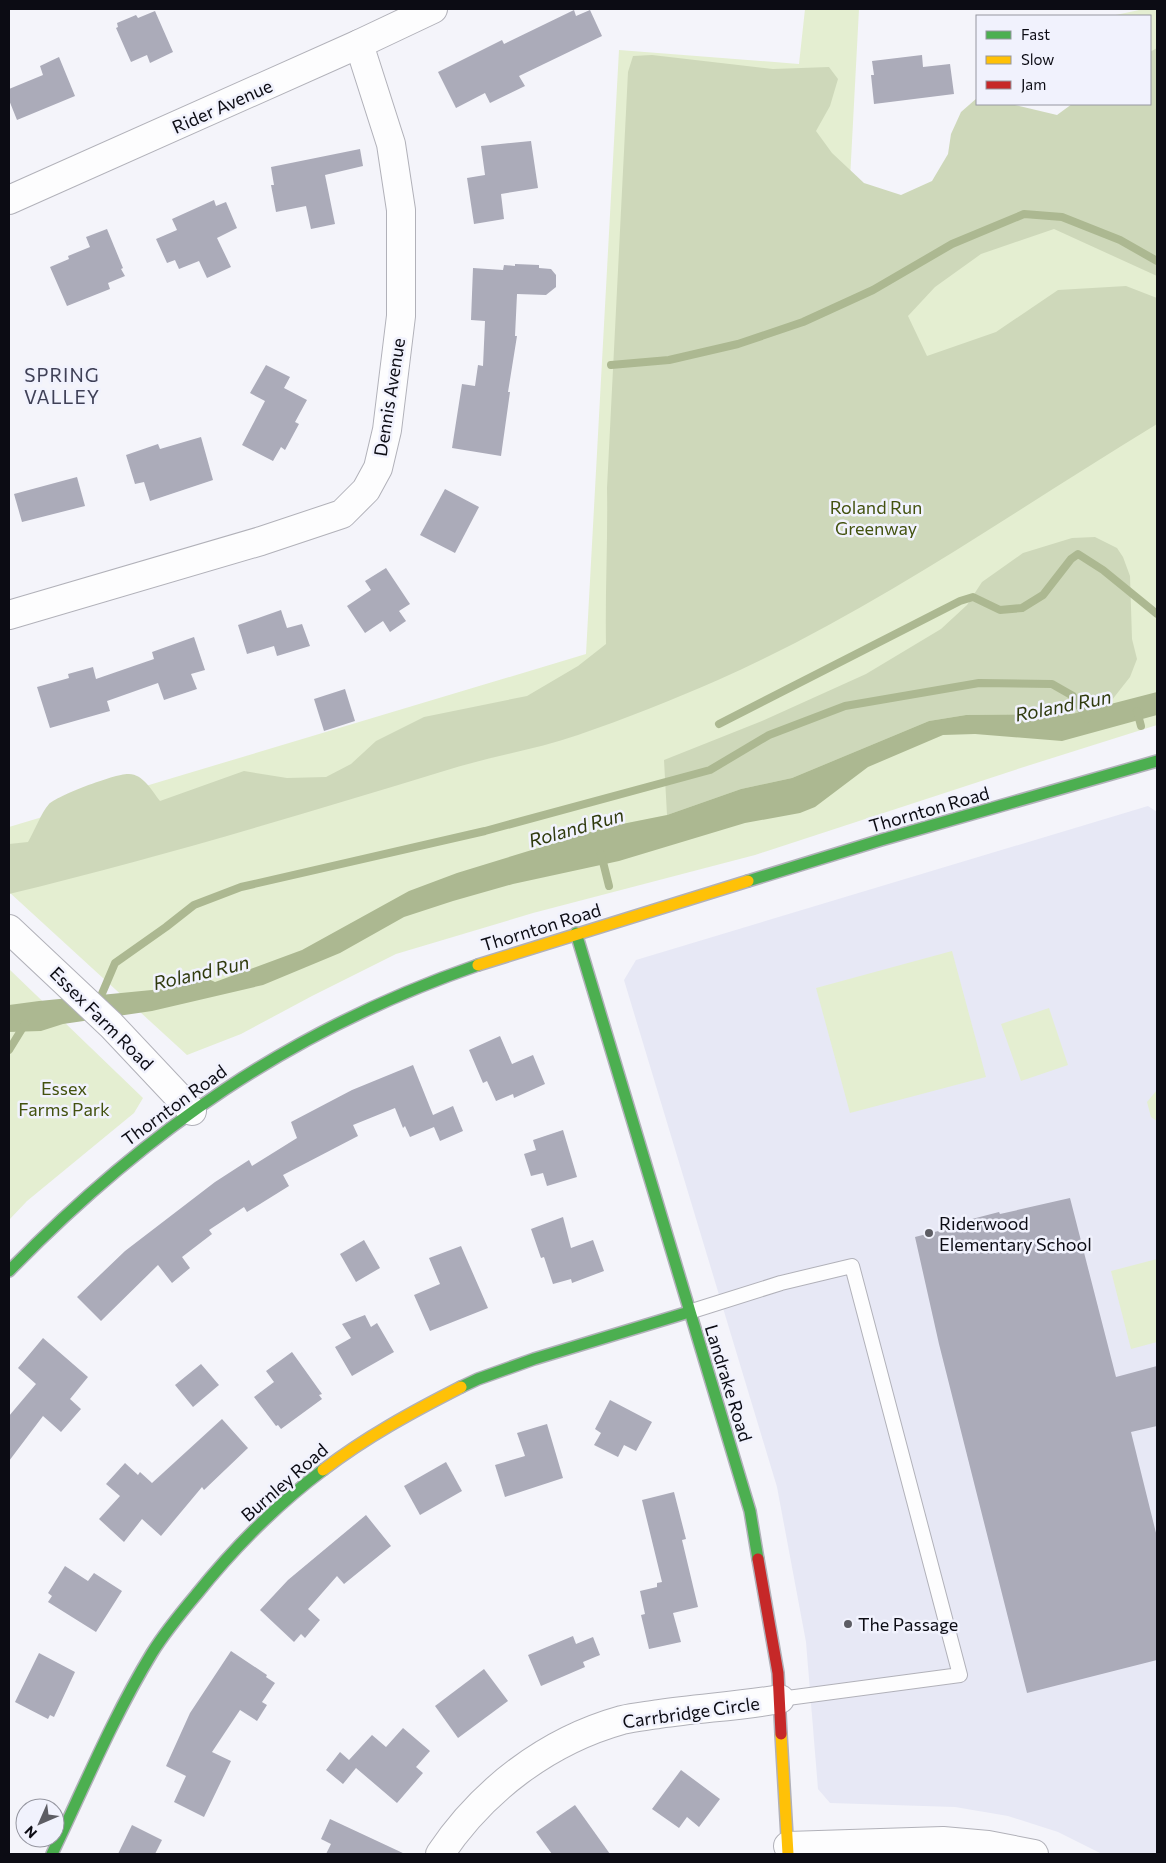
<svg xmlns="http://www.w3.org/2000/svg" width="1166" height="1863" viewBox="0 0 1166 1863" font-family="Commissioner,sans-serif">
<rect width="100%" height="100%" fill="#f4f4fa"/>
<path fill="#e7e8f5" d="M1148,806L1157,812V1854H1102L1058,1832L1008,1816L955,1807L830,1803L818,1789L806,1642L777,1487L624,980L636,960Z"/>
<g fill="#e4eed1">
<path d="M805,9H859L847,236L1150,104V16H1111L1144,9H1157V725L1027,766L755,855L533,913L396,954L312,996L241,1034L187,1055L9,892V827L586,654L619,50L799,64Z"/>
<path d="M952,951L986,1077L850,1113L816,988Z"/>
<path d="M9,969L143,1098L134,1113L27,1201L9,1220Z"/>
<path d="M1049,1008L1068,1065L1021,1081L1001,1024Z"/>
<path d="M1157,1090V1121L1151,1117L1147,1102Z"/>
<path d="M1157,1259V1342L1131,1349L1111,1271Z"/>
</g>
<g fill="#ced8ba">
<path d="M1157,48V276L1054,229L981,254L935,287L908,316L927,356L996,332L1058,290L1126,286L1157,298V424C1012,512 874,611 718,680C672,700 625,719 578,735C534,750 488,757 444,771C300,815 155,859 9,894V844L28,842C34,832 41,813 49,804C57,796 116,773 129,774C143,774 152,791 160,801L244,771L287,778L326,777L351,764L376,741L424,717L527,696L578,666L606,644C605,592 608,540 607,488L628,72L633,56L652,55L773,69L829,67L838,79L830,106L816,131L832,153L864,183L901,195L932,181L948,154L951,134L961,112L977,98V104H1011L1057,115L1072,104H1150V52Z"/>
<path d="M1095,537L1117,548L1123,557L1130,576L1132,639L1137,659L1130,677L1108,705L1072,714L966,715L929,721L792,778L741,789L667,815L664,760L762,721L866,674L941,629L967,605L982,582L1023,553L1072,538Z"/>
</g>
<path fill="#acb891" d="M1157,692V715L1062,741L975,734L943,735L868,767L815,807L800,813L745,823L619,861L513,884L453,901L404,917L340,953L263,985L152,1011L63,1024L41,1031L9,1032V1005L39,1001L162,989L202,976L215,982L302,950L409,891L457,873L607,827L667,815L741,789L792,778L929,721L966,715L1072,714Z"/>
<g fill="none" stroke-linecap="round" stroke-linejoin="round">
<g stroke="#acb891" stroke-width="8">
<path d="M611,365L669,360L738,344L803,322L873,290L952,244L1024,214L1062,217L1120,240L1157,261"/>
<path d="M1137,711L1141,726"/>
<path d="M719,724L960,601L973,597L1000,610L1022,608L1043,595L1071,559L1078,554L1103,570L1157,614"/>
<path d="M601,854L609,886"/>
<path d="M98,1003L115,963L166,927L194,905L241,887L485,831L710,770L769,735L845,706L979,683L1052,684L1073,696L1087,719"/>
<path d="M9,1050L25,1024"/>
</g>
</g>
<g fill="#ababb9">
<path d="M574,10L576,16L590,10L602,36L519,76L525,86L490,103L485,93L456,108L438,72L502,40L504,44Z"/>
<path d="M155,11L173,52L150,63L147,55L131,62L116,28L118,27L117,23L136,15L138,18Z"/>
<path d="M922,55L923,67L950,64L954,94L874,104L871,75H874L872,61Z"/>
<path d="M59,57L75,96L17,120L9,100V89L43,75L40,66Z"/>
<path d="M531,141L538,188L501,194L504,219L474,224L467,178L485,175L481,146Z"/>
<path d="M360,149L363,166L325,175L335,224L311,229L306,206L276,212L271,185H274L271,167Z"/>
<path d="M214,200L216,206L226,202L237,228L217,238L231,267L207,278L199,261L179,269L175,260L167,263L156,239L177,230L172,219Z"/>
<path d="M107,229L123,268L121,269L125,276L108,283L110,289L67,306L50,267L69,259L68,256L90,247L86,237Z"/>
<path d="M515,264L539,265V268L551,269L556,275V287L546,295L517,294L515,336H517L508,392H510L501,456L452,448L462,384L475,386L478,365L483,366L485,321L471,320L473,268L503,270L504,265L515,266Z"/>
<path d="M266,365L290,377L284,388L307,400L295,422L299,424L285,450L281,447L273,461L242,445L265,401L250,393Z"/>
<path d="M201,437L213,480L150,501L144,482L135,484L126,455L158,444L160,449Z"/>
<path d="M77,477L85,506L22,522L14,494Z"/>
<path d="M445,489L479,507L455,553L420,535Z"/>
<path d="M386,568L410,604L399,611L406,621L390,632L383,621L365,633L347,606L371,590L365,581Z"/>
<path d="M281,610L287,628L302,624L310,646L277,656L274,646L247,654L238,625Z"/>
<path d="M194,637L205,670L191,674L197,689L164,700L158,683L107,701L110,711L50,728L37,687L69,678L68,674L93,667L96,679L154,659L152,652Z"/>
<path d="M345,689L355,721L324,731L314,699Z"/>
<path d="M500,1036L512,1064L533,1055L545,1084L514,1098L513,1094L496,1101L487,1081L483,1083L469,1050Z"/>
<path d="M413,1065L433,1115L453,1106L463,1131L440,1141L434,1127L410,1137L405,1126L403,1128L395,1108L353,1125L358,1136L283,1175L289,1186L247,1212L244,1207L209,1230L212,1234L182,1257L190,1268L172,1283L158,1265L101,1321L77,1297L125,1251L215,1182L249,1160L252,1166L297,1138L291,1122L352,1090Z"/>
<path d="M563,1130L577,1177L547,1186L543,1173L531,1176L524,1154L536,1150L533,1140Z"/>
<path d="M1070,1198L1116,1377L1157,1366V1426L1131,1432L1157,1537V1660L1027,1693L939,1344L915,1237L946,1229L945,1226L999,1212L1000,1214Z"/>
<path d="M563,1217L571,1248L593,1240L604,1271L572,1283L571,1279L553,1284L544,1257L541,1258L531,1229Z"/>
<path d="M364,1240L380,1268L356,1282L340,1254Z"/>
<path d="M461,1246L488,1308L430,1331L414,1295L440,1284L429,1258Z"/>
<path d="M365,1315L371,1327L377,1323L394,1352L352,1376L335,1347L351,1338L342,1324Z"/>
<path d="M43,1338L88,1377L70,1399L81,1409L61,1432L43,1416L9,1461V1416L36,1384L18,1368Z"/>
<path d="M292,1352L322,1394L319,1395L322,1399L281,1429L278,1425L276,1426L254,1397L274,1382L266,1371Z"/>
<path d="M201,1364L219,1385L193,1407L175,1385Z"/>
<path d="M610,1400L652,1422L636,1451L624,1445L618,1457L594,1445L601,1433L595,1429Z"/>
<path d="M222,1419L248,1448L204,1490L202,1487L161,1536L142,1519L124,1542L99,1519L120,1496L106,1484L125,1463L138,1475L140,1472L152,1483Z"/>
<path d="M547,1424L563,1478L505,1497L495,1465L525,1456L517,1433Z"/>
<path d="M446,1462L462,1491L420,1515L404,1486Z"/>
<path d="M674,1492L686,1539L682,1540L698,1607L673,1613L681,1642L649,1649L641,1615L645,1614L640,1591L657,1587V1583L662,1582L642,1500Z"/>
<path d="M366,1515L391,1546L344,1584L337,1576L308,1609L320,1620L305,1638L301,1634L294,1642L260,1610L288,1580Z"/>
<path d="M65,1566L88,1581L94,1573L122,1591L96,1632L48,1602L52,1596L48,1593Z"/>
<path d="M573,1636L576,1644L593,1637L600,1655L583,1662L585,1667L541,1686L528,1655Z"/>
<path d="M231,1651L267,1675L266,1677L275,1683L262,1702L267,1705L257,1721L240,1710L212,1752L231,1761L204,1817L174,1802L186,1776L166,1766L190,1713Z"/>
<path d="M39,1653L75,1672L54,1717L50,1715L48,1719L15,1702Z"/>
<path d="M484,1669L508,1701L458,1738L435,1706Z"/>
<path d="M403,1728L430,1751L416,1767L423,1773L397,1803L356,1768L343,1784L326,1770L340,1752L349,1760L372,1735L386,1747Z"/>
<path d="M681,1770L720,1799L699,1827L687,1817L679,1828L652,1809Z"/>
<path d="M575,1805L610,1854H552L536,1832Z"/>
<path d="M330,1819L405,1854H326L331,1844L321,1839Z"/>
<path d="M132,1825L162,1840L155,1854H118Z"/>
</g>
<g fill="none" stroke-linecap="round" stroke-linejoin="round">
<defs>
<path id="lane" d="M689,1312L781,1283L852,1266L960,1675L780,1699"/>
<g id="street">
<path d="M9,200L359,44L433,9"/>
<path d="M9,615L261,541L342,514L366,490L378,468L387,430L401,316V210L391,144L359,44"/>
<path d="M9,929L111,1025L192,1111"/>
<path d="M788,1846L943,1841L988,1845L1034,1854"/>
<path d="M440,1854C483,1790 547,1741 622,1720C634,1717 647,1716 659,1714C700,1708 740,1706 780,1699"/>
</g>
<g id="fast">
<path d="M748,881L881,840L1157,761"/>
<path d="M576,933L750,1511L758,1559"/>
<path d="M9,1271C147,1130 290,1030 478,965"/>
<path d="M461,1387L478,1379L534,1359L689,1312"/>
<path d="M52,1854C84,1787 113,1717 152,1653C165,1632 180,1614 196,1595C233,1549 275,1506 323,1470"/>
</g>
<g id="slow">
<path d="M478,965L748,881"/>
<path d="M323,1470C366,1437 412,1412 461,1387"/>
<path d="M781,1734L788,1854"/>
</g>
<path id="jam" d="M758,1559L778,1673L781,1734"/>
</defs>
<use href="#lane" stroke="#b1b1b9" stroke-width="16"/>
<use href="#street" stroke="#b1b1b9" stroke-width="30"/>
<use href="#fast" stroke="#b1b1b9" stroke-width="14"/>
<use href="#slow" stroke="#b1b1b9" stroke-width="14"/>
<use href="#jam" stroke="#b1b1b9" stroke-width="14"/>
<use href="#lane" stroke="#fdfdfe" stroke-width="14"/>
<use href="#street" stroke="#fdfdfe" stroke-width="28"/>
<use href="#fast" stroke="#4caf50" stroke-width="11"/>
<use href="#slow" stroke="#ffc107" stroke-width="11"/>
<use href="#jam" stroke="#c62828" stroke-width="11"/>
</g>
<g fill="#5d5d64" stroke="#f1f2fd" stroke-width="2">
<circle cx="929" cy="1233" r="5"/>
<circle cx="848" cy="1624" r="5"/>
</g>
<g text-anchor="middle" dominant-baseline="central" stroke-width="5" stroke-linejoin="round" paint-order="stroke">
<g font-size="18" fill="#0c0c14" stroke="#f1f2fd">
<text transform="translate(222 106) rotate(-24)">Rider Avenue</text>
<text transform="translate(389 397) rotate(-81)">Dennis Avenue</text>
<text transform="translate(929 809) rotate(-16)">Thornton Road</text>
<text transform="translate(541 927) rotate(-17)">Thornton Road</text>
<text transform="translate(102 1018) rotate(45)">Essex Farm Road</text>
<text transform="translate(174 1105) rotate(-36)">Thornton Road</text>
<text transform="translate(729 1383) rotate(73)">Landrake Road</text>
<text transform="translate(284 1482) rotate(-41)">Burnley Road</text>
<text transform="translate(691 1712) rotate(-8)">Carrbridge Circle</text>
</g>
<g font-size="18" fill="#43520f" stroke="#f1f2fd">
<text x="876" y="507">Roland Run<tspan x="876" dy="21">Greenway</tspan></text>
<text x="64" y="1088">Essex<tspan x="64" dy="21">Farms Park</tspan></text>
</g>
<g font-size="18" fill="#0c0c14" stroke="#f1f2fd" text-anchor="start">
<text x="939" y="1223">Riderwood<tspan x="939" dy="21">Elementary School</tspan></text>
<text x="858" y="1624">The Passage</text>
</g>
<g font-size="19" letter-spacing="1" fill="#3f4056" stroke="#f1f2fd">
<text x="62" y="374">SPRING<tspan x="62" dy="22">VALLEY</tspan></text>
</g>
<g font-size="19" font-style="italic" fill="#2f3a0d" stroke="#f1f2fd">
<text transform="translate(1063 705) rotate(-11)">Roland Run</text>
<text transform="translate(576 827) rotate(-16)">Roland Run</text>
<text transform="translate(201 972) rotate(-13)">Roland Run</text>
</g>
</g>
<rect width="1166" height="1863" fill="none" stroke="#0c0c14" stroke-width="20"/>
<rect x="976" y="15" width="175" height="90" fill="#f1f2fd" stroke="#9596a0"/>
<rect x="986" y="31" width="25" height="8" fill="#4caf50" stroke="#9596a0"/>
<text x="1021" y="40" font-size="15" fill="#0c0c14">Fast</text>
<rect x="986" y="56" width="25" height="8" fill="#ffc107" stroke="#9596a0"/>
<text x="1021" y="65" font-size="15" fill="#0c0c14">Slow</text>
<rect x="986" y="81" width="25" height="8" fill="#c62828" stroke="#9596a0"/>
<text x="1021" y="90" font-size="15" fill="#0c0c14">Jam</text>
<g transform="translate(40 1823) rotate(225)"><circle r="24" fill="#f1f2fd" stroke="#9596a0"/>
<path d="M0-4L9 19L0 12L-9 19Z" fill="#5d5d64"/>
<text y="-8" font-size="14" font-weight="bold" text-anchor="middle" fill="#0c0c14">N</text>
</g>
</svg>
